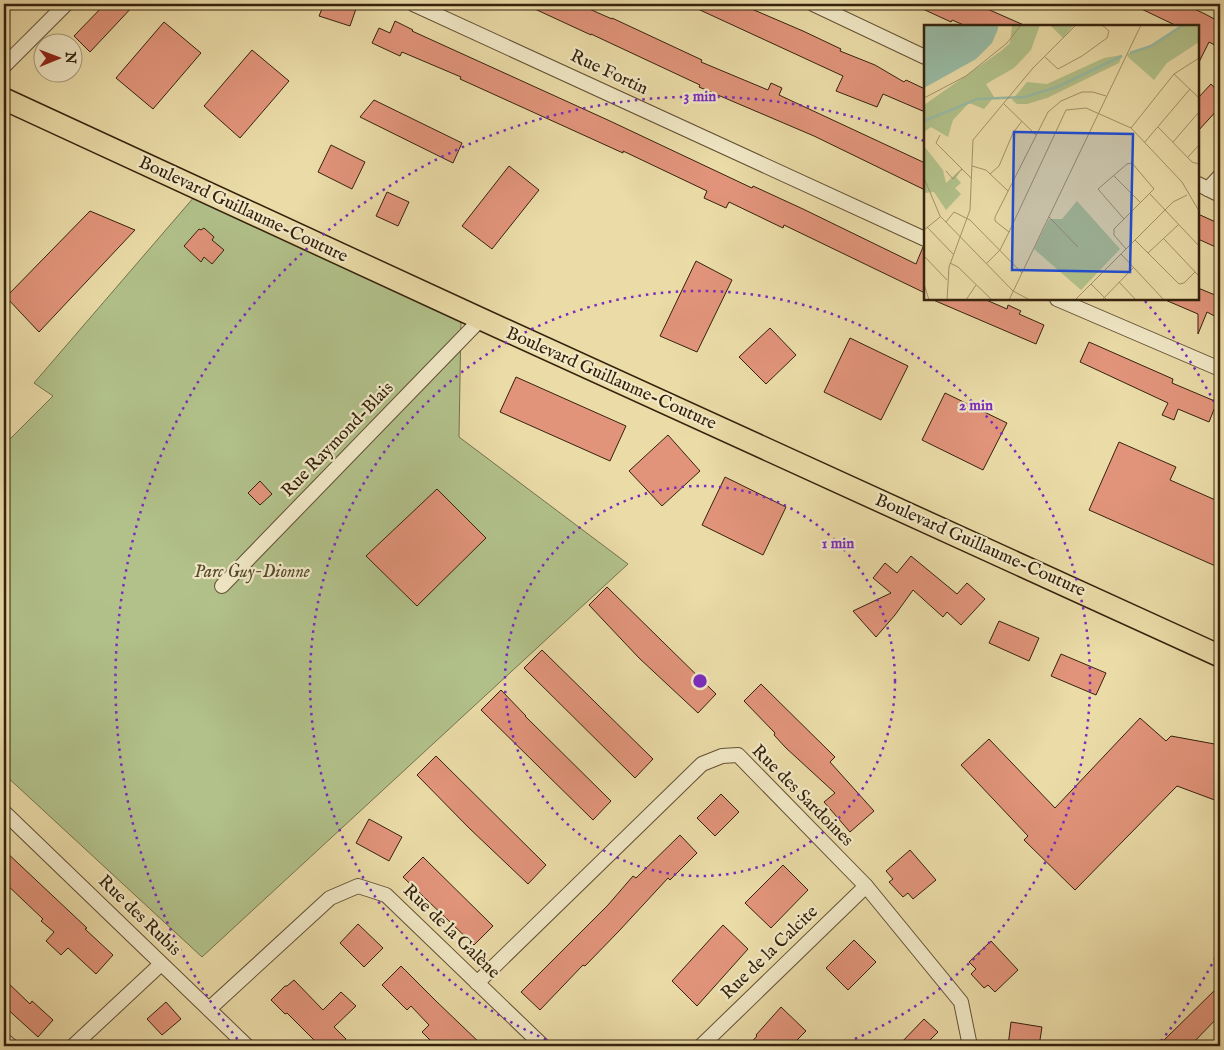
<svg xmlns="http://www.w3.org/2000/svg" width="1224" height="1050" viewBox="0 0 1224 1050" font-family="'IM FELL English',serif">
<rect width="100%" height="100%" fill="#eadba7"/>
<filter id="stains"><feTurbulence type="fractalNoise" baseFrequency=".004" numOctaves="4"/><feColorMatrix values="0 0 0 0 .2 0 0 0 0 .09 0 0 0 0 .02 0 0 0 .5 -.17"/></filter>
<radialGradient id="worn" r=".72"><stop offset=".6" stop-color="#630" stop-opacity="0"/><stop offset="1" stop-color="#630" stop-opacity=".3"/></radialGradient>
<path fill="#b2c18a" stroke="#74724c" d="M195,196L461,320L459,437L628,564L202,957L4,774V445L53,396L34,383Z"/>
<g fill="#e1947a" stroke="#35220d">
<path d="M105,4H135L90,52L74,36Z"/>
<path d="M324,4H349L357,6L350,26L319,16Z"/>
<path d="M524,4H578L612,19V18L702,60L701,62L768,90L771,83L782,88L779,95L925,163V190L814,136L699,87L700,85L591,34V35Z"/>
<path d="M687,4H740L803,31L841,49L840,51L875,65L904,82L906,80L925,89V112L883,94L877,107L836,91L843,76Z"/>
<path d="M912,4H976L1026,26H966L952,20L951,22Z"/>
<path d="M1131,4H1184L1205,14L1220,22V48L1209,42L1198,64V26H1177Z"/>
<path d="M395,21L413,30L412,31L610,121L752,188L753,186L803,209L916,264L923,247L925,248V293L784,225L783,228L729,202L726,208L704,198L707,191L623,151V153L460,79L461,77L402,52L400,56L372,43L379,28L390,33Z"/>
<path d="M164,22L201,53L153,109L116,78Z"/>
<path d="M252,50L289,81L240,138L204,106Z"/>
<path d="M1211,84L1220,94V107L1198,131V98Z"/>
<path d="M374,100L462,143L453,163L360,117Z"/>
<path d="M331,145L365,162L352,189L318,172Z"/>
<path d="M509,166L539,190L492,249L462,226Z"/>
<path d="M387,192L409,202L398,226L376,216Z"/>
<path d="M90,211L135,230L39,332L6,297Z"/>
<path d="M1198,214L1220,224V249L1198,239Z"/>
<path d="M204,228L214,237L212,240L224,250L212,264L204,257L201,262L184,246L199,229L201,230Z"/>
<path d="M696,261L732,280L697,352L660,336Z"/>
<path d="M1198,288L1220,297V319L1207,312L1198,334V314L1163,299H1198Z"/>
<path d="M931,299H984L1007,309L1008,305L1021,311L1019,314L1044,325L1036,344Z"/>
<path d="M770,328L796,355L766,384L739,357Z"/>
<path d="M850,338L908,366L881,420L824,392Z"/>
<path d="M1089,342L1173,379L1172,383L1217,402L1209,422L1178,409L1174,420L1162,415L1168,403L1080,362Z"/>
<path d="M516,377L626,426L610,461L500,412Z"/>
<path d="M945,393L1007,423L983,470L922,440Z"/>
<path d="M668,435L700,471L662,506L629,471Z"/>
<path d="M1119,442L1176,467L1170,480L1220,502V568L1089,510Z"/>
<path d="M725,477L786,507L763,555L702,525Z"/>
<path d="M260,481L272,494L260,505L248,493Z"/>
<path d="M437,489L486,538L417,606L366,556Z"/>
<path d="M911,556L957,594L967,583L985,599L961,625L947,612L943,617L913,590L895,615L876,637L853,611L891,593L873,578L885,563L897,573Z"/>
<path d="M607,587L716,694L698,713L639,658L589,605Z"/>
<path d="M999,621L1039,638L1029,661L989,643Z"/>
<path d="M542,650L653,759L635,778L524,668Z"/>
<path d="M1061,654L1106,673L1096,695L1051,676Z"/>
<path d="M761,684L835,757L830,762L874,811L850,832L824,802L835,793L786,748L774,735L775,733L744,701Z"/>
<path d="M501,690L526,716H525L611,801L593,820L481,710Z"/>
<path d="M1140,718L1166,741L1171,736L1220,745V802L1177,786L1075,890L1024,840L1028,836L961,765L989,739L1055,808Z"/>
<path d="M436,756L546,865L528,884L469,828L417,775Z"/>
<path d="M721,794L739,812L715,836L697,818Z"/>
<path d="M369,819L402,837L389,861L356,843Z"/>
<path d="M680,835L697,853L670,880L668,878L619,931L585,966L583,965L540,1010L521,992L608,905L633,876L636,878Z"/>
<path d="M4,850L87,928L85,929L113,955L96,974L68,948L61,955L46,941L54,932L41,921L43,919L4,882Z"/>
<path d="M910,850L936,880L913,899L908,893L903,897L889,882L893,879L886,871Z"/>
<path d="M423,857L493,926L474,945L403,877Z"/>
<path d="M783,865L808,890L771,928L745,903Z"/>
<path d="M358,924L383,948L364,967L340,943Z"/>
<path d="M723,925L748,949L697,1006L672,981Z"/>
<path d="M854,940L876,962L848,990L826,968Z"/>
<path d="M991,941L1018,970L995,992L988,985L984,988L971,974L976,969L969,962Z"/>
<path d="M401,966L436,1001L483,1046H436L422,1032L429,1025L411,1006L407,1010L382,985Z"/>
<path d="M4,979L30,1004L32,1001L53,1020L38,1037L4,1006Z"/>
<path d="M294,980L323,1010L341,992L356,1006L334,1027L346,1039L339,1046H320L287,1013L285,1014L271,1000L285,986H287Z"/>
<path d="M1220,985V1015L1190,1046H1158Z"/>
<path d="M166,1002L181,1019L162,1035L147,1019Z"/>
<path d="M781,1007L806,1031L791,1046H748L757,1036L756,1035Z"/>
<path d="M924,1019L938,1032L924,1046H898Z"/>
<path d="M1011,1022L1042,1027L1039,1046H1008Z"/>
</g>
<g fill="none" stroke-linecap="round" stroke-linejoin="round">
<defs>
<g id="street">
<path d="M413,4L925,239"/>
<path d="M813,4L925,57"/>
<path d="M4,66L66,4"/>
<path d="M1198,184L1220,195"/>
<path d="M1208,189L1220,176"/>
<path d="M1057,299L1220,369"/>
<path d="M222,586L481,319"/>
<path d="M4,812L247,1046"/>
<path d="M477,983L702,764L722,756L738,755L866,886L961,1002L970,1046"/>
<path d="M209,1009L330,898L358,886L386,895L543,1046"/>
<path d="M4,1040L11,1046"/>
<path d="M73,1046L161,964"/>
<path d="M701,1046L866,886"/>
</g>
<path id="primary" d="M4,99L481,319L1220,656"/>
</defs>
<use href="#street" stroke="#625034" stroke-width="16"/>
<use href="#primary" stroke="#35220d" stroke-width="24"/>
<use href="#street" stroke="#f1e8c6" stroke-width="14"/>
<use href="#primary" stroke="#eadba7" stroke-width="21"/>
</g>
<g fill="none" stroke="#7b2cbf" stroke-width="2.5" stroke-dasharray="2.5 5">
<circle cx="700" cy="681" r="195"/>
<path d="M560 1045A390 390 0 1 1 840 1045"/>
<path d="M1219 951A585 585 0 0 1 1158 1045M242 1045A585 585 0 0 1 924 141M1145 301A585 585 0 0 1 1219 411"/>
</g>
<g text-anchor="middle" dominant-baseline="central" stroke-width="4.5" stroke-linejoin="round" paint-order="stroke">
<g font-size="18" fill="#35220d" stroke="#f1e8c6">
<text transform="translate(609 73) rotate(25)">Rue Fortin</text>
<text transform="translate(243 210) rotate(25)">Boulevard Guillaume-Couture</text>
<text transform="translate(611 379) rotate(24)">Boulevard Guillaume-Couture</text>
<text transform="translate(338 440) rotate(-46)">Rue Raymond-Blais</text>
<text transform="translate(980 546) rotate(24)">Boulevard Guillaume-Couture</text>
<text transform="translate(802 796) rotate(45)">Rue des Sardoines</text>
<text transform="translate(139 916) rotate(44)">Rue des Rubis</text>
<text transform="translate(451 932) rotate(44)">Rue de la Galène</text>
<text transform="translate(770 953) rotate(-44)">Rue de la Calcite</text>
</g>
<g font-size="18" font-style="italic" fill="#544a2c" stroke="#f1e8c6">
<text x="252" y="572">Parc Guy-Dionne</text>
</g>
</g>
<g transform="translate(924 25)">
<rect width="275" height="275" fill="#eadba7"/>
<path d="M88,0H116L107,25L90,43L62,59L70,72L60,84L45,78L29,95L24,112L7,102L0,107V80L77,26L86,18ZM126,0H150L139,13ZM258,0H275V17L243,38L230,55L204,32L203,29L224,22ZM198,30L195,38L123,73L103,79H93L88,75L103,57L123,59L180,33ZM0,121L19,145L22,158L38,143L32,152L37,158L31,163L37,169L22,185L10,167L0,168ZM153,176L196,224L157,265L110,224L125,194H138Z" fill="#b2c18a"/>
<path d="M0,0H74V4L68,18L52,34L0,63Z" fill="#98bba5"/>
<path fill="none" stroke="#98bba5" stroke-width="2.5" d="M206,28L227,21L259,0M0,96L53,74L101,72L133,62L198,31"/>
<path fill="none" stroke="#a29169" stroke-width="1" d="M121,32L134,44L158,31L183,13L185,6L178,0M250,49L275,73M0,73L42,51L83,18L97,0M79,78L112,110M142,85L162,83L207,103L258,157L275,186M234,102L268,137L275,139M207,103L250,49L275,33M16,110L12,118L47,153M249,117L275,87M220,118L266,64M264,132L275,120M48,141L62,145L84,166M22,146L29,154L38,144M66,149L75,141L89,108L98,96M189,150L216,177M0,153L16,191L89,266L106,275M226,169L275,221M125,192L154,222M200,194L174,164L203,139L208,138L230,164L190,204V210L202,224M22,197L30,187L46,195L98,248M3,202L29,229M0,205L16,192M85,207L71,196V192L124,87L137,76L158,67H169L182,71M240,214L275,251M211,215L255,259L260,258L271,247M224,228L254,200M197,229L240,275M0,231L23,255M26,238L34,242L68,275M62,239L76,225L85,207L142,85M195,257L212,275M0,259L5,275M167,259L183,275M23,275L25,242L46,185L49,115L109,43L152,0M42,275L52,260M85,275L217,0M151,275L249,177L263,170M178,275L209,243"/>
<path fill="#1d4ed8" fill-opacity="0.15" stroke="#1d4ed8" stroke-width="2.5" d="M90,107L209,109L206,247L88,245Z"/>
<rect width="275" height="275" fill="none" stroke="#35220d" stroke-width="2.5"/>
</g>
<circle cx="700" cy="681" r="8" fill="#7b2cbf" stroke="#f1e8c6" stroke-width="2.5"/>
<g font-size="15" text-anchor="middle" font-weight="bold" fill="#7b2cbf" stroke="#f1e8c6" stroke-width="4.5" stroke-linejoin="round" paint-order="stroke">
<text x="700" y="101">3 min</text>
<text x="976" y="410">2 min</text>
<text x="838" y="548">1 min</text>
</g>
<rect width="1224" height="1050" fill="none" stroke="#eadba7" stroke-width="20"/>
<rect x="5" y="5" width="1214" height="1040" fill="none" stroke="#35220d" stroke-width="2.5"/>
<rect x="10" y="10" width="1204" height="1030" fill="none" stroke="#35220d"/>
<g transform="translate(58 58) rotate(89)"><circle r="24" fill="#f1e8c6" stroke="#a6997c"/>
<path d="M0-4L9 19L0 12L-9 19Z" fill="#8f2418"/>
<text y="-8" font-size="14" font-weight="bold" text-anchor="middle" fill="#35220d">N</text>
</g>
<rect width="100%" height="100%" filter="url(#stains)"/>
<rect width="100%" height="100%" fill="url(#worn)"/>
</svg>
